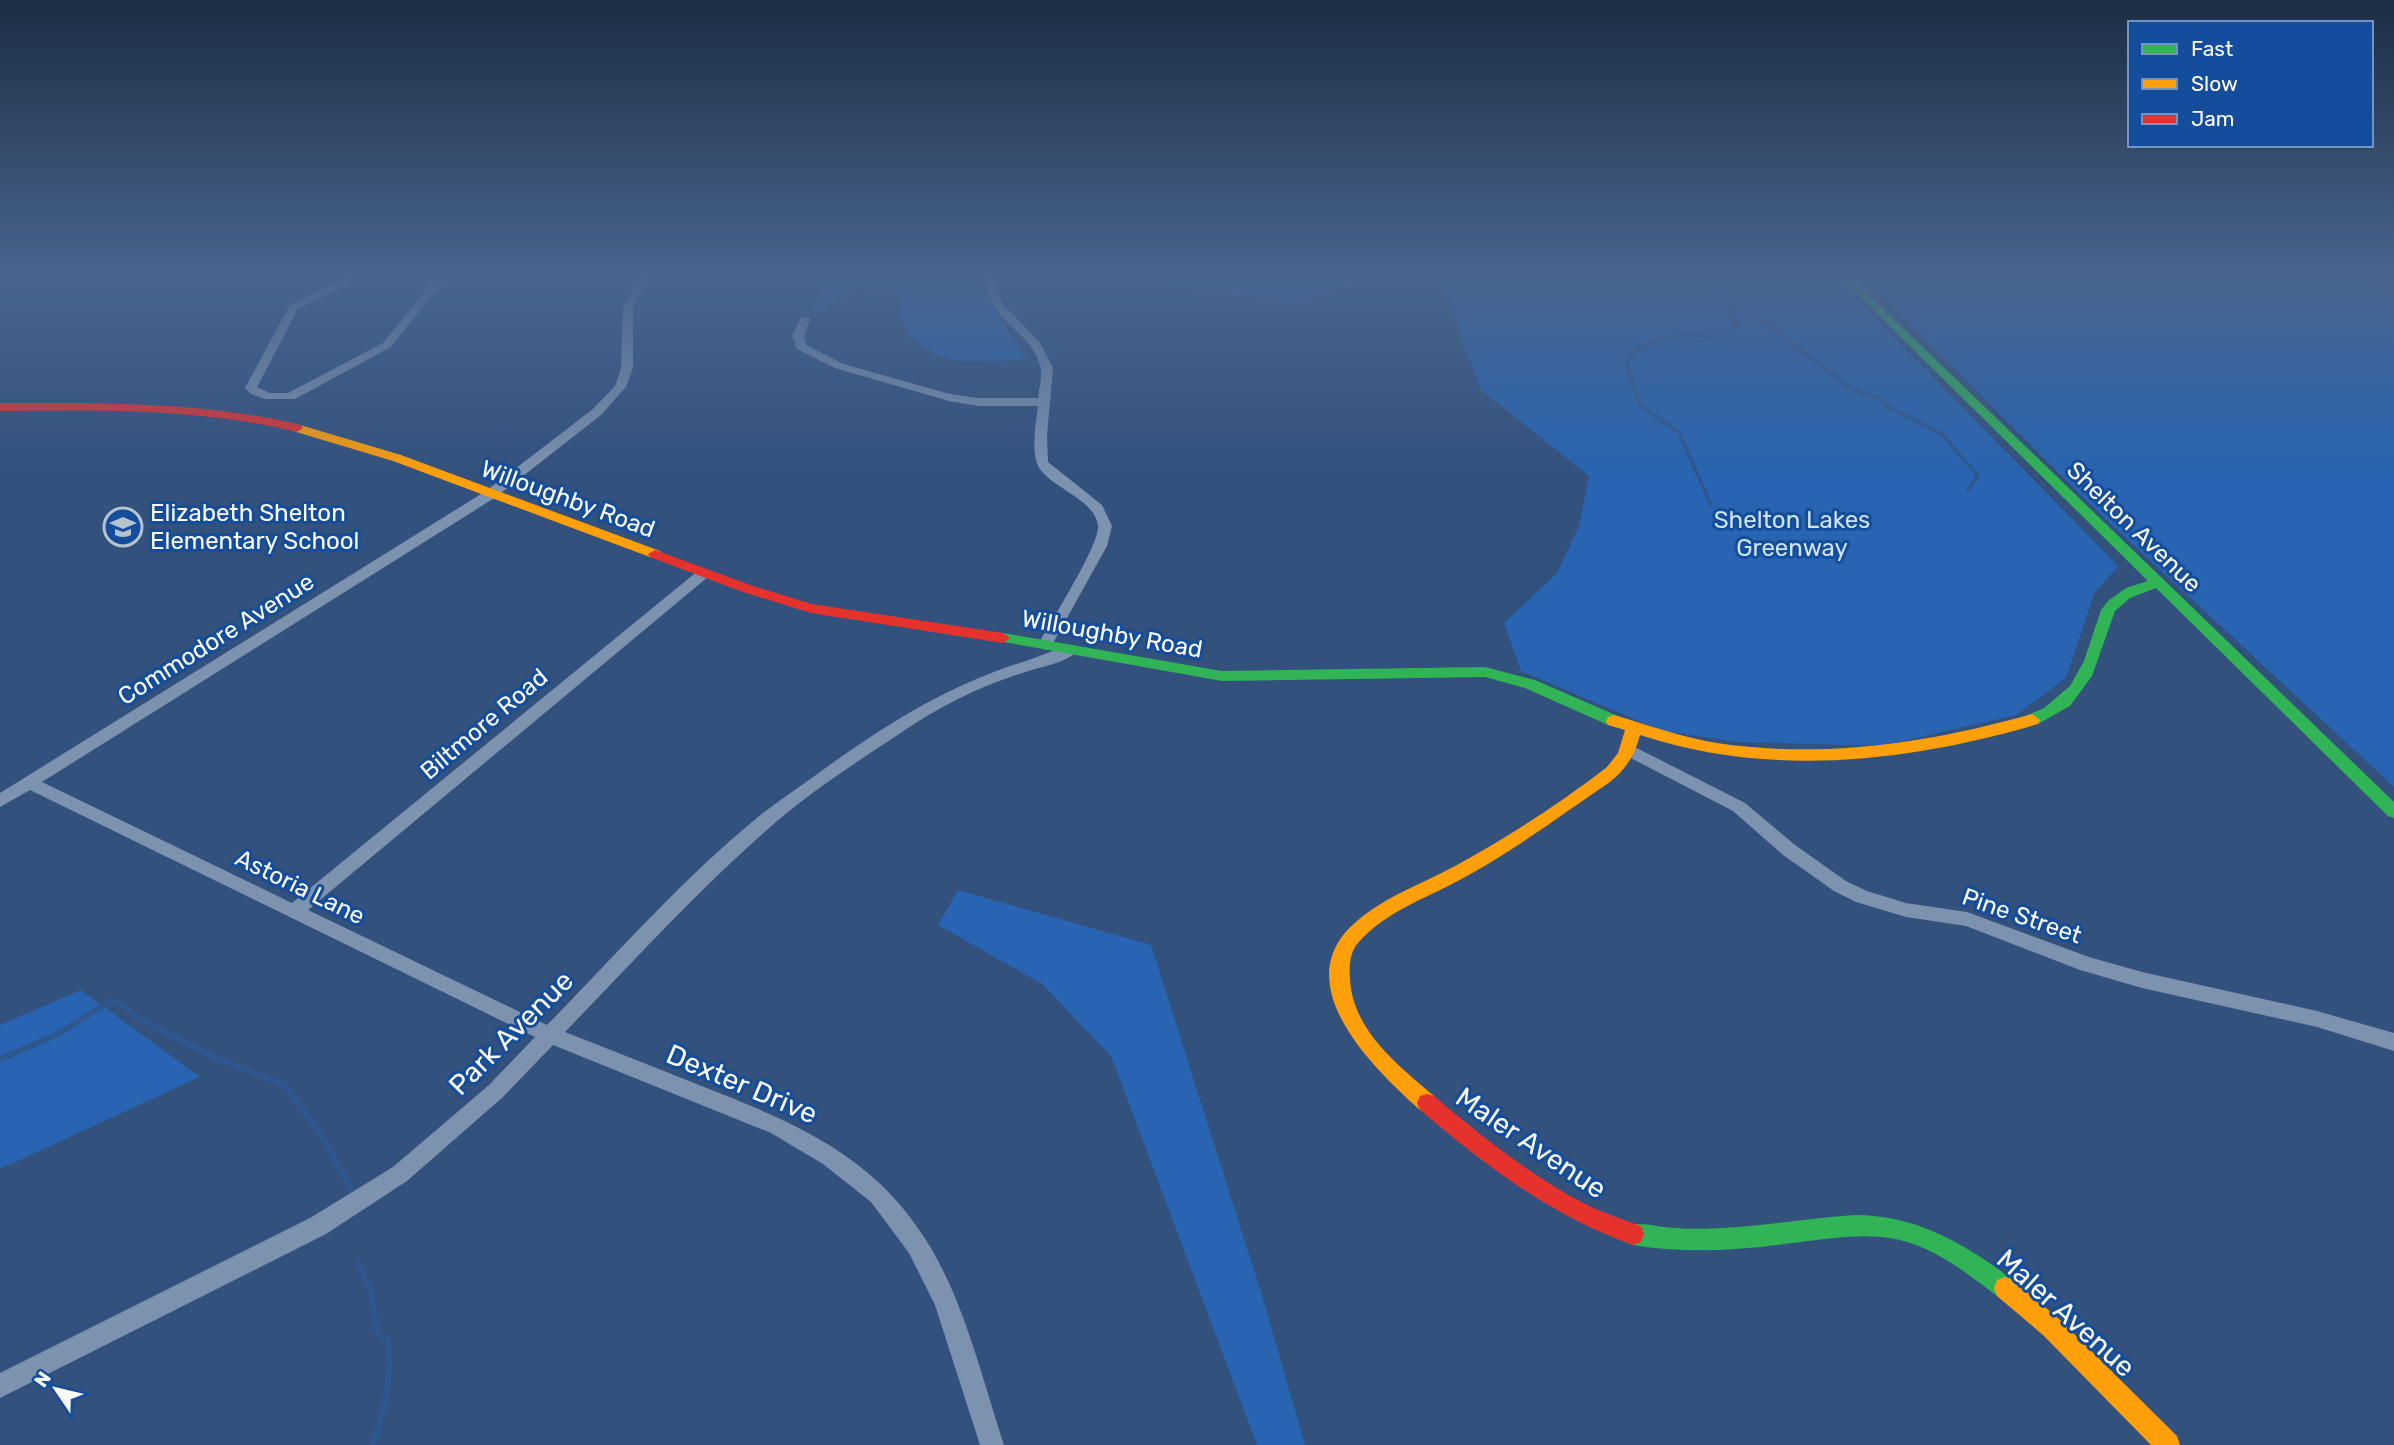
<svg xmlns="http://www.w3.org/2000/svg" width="2394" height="1445" viewBox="0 0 2394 1445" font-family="Rubik,sans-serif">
<rect width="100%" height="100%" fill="#32517c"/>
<g fill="#2864b1">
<path d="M830,275H973L1027,360L962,361L938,356L909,336L900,318V295L859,287L822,310L810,309Z"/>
<path d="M1165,275H1372L1299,302L1170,286Z"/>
<path d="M1433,275H1833L2118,566L2094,594L2066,678L2016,715L1881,746L1739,742L1662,731L1521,671L1504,623L1557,573L1579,526L1589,476L1481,390L1462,341L1442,277Z"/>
<path d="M1861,275H2394V787L2099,513Z"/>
<path d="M958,890L1151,945L1261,1292L1305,1445H1257L1111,1056L1042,984L938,925Z"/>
<path d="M81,990L200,1077L0,1169V1025Z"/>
</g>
<path fill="#2e578f" d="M2344,275H2394V300Z"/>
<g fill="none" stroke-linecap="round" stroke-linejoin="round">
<g stroke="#2e578f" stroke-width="3.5">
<path d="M1691,275L1713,296L1729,304L1728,315L1738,325L1715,336L1685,334L1654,341L1638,349L1629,357L1627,365L1640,405L1679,432L1711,505"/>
<path d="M1324,281L1329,277L1343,275"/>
<path d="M1729,304L1776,328L1784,338L1853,390L1880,398L1890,408L1942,434L1978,476L1968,490"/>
</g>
<g stroke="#2e578f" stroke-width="6">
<path d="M0,1059L58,1034L110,1001L123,1005L135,1016L216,1058L285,1085L323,1138L351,1189"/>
<path d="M359,1264L371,1291L377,1332L388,1340C392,1377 386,1410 372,1445"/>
</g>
<g fill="#7d92ae" fill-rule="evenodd">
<path d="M346,275H357L345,286L298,309L257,387L270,393H288L383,343L438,275H448L391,347L295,399H265L251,394L245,388L290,305L337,282Z"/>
<path d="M640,275H650L633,308V368L626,387L601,415L496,497L42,782L292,903L699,570H709L711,573L709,576L308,910L547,1025C616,955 682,879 758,817C782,798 807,782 831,764C893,720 953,683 1026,661C1039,657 1066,644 1076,646L1078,650C1069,661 1049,665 1035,669C987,683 943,704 902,732C857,762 808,793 768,829C696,892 632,963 565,1032C610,1050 655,1067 699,1085C788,1120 870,1152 924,1237C963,1296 982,1378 1004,1445H980L935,1305L909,1253L871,1202L823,1164L771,1133L553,1045L503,1097L407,1181L326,1234L0,1398V1373L310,1218L393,1167L489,1085L535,1037L30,790L0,807V793L486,491L593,409L615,386L621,368L623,308Z"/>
<path d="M984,275H994L998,294L1004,305L1040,343L1053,368L1047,435L1048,462L1102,505L1112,526L1107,546L1052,645L1045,650L1038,645C1049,624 1101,543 1098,525C1093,495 1041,486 1036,460C1032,442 1036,423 1038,406H978L949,401L835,368L797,349L792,336L801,317H809L810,319L804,336L806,345L843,364L950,394L978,398H1038C1039,388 1043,375 1040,366C1034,339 1007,328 994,306C987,296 986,286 984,275Z"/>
<path d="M1629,744L1745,803L1795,845L1846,881L1867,891L1906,903L1967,912L2089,957L2142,972L2317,1011L2394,1033V1051L2317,1027L2142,988L2080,970L1966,926L1906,917L1856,902L1834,891L1783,855L1733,811L1623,754L1621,750L1623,746Z"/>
</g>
<g fill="#30b455" fill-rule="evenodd">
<path d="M1838,275H1848L2394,802V818L2388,816L2156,588L2130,598L2115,611L2092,676L2070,706L2038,724H2026L2024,720L2026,716L2044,708L2070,686L2084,661L2101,610L2108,601L2126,588L2148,581Z"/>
<path d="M1003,633L1222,671L1485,667L1535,680L1620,717L1622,721L1620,725H1608L1525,688L1485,677L1222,681L998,641L996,638Z"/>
<path d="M1855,1215C1917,1215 1965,1244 2013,1280L2016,1288L2013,1296L2005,1299L1997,1296C1968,1274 1937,1249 1900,1240C1860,1231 1817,1241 1777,1245C1729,1251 1681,1253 1633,1245L1625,1242L1622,1234L1625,1226C1639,1221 1658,1227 1673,1228C1734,1232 1794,1219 1855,1215Z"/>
</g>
<g fill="#ff9f0a" fill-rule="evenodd">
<path d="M297,424L401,455L660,551L662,554L655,558L650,557L393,461L293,431V425Z"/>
<path d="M2032,714L2040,720L2038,724C1908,762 1770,778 1640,735C1635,755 1626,769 1610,782C1563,814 1517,848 1467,876C1430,897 1387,910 1358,943C1350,952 1349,966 1350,978C1352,1030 1398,1065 1434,1096L1437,1103L1434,1110L1427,1112L1420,1110C1372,1067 1284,982 1357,921C1386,896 1422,884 1455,866C1506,838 1561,803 1607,767L1618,753L1625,730L1608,725L1606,721L1608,717L1614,715C1648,725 1681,737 1717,743C1824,759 1929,743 2032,714Z"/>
<path d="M2005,1277L2013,1280L2059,1319L2177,1436L2180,1445H2151L2043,1335L1997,1296L1994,1288L1997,1280Z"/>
</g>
<g fill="#e5322d" fill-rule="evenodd">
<path d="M0,403C102,403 202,401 301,425L303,428L297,432C199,408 100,410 0,411Z"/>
<path d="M655,550L753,586L812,604L1003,633L1010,638L1003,643L811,613L743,592L650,557L648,554Z"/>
<path d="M1427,1094L1434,1096C1481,1136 1530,1175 1585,1204C1603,1213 1622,1219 1641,1226L1644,1234L1641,1242L1633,1245C1551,1216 1485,1165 1420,1110L1417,1103L1420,1096Z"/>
</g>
</g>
<linearGradient id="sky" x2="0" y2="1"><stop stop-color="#1c2d44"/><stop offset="0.58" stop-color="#49658e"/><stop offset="1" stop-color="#49658e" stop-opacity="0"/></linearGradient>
<rect width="2394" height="477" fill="url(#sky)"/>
<defs>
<symbol id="school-ring" viewBox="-11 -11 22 22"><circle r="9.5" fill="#134d9b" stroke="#b7c2d1" stroke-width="1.5"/><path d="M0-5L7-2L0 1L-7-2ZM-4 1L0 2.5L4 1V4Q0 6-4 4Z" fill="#b7c2d1"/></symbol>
</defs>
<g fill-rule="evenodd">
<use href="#school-ring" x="101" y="505" width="44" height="44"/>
</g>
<g text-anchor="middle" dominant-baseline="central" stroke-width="6" stroke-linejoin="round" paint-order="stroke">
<g font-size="24" fill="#fff" stroke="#134d9b">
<text transform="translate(568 499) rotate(20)">Willoughby Road</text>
<text transform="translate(2134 527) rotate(44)">Shelton Avenue</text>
<text transform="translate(1112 634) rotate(10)">Willoughby Road</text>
<text transform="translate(216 639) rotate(-32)">Commodore Avenue</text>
<text transform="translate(484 724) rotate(-40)">Biltmore Road</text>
<text transform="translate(300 887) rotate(26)">Astoria Lane</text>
<text transform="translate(2022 916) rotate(19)">Pine Street</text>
</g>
<g font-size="24" fill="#fff" stroke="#134d9b" text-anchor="start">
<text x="150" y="513">Elizabeth Shelton<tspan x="150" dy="28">Elementary School</tspan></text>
</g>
<g font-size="24" fill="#d0e4fd" stroke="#134d9b">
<text x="1792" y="520">Shelton Lakes<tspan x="1792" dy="28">Greenway</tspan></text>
</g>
<g font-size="28" fill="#fff" stroke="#134d9b">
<text transform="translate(511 1033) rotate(-45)">Park Avenue</text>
<text transform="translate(742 1084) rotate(23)">Dexter Drive</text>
<text transform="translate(1531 1143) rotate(34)">Maler Avenue</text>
<text transform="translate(2066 1313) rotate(42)">Maler Avenue</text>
</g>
</g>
<rect x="2128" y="21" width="245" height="126" fill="#134d9b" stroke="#7194c3" stroke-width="2"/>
<rect x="2142" y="44" width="35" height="10" fill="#30b455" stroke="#7194c3" stroke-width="2"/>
<text x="2191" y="56" font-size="21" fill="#ffffff">Fast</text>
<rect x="2142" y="79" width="35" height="10" fill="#ff9f0a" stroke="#7194c3" stroke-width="2"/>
<text x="2191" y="91" font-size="21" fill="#ffffff">Slow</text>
<rect x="2142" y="114" width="35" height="10" fill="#e5322d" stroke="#7194c3" stroke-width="2"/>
<text x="2191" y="126" font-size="21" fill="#ffffff">Jam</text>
<g transform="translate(56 1389) rotate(305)" stroke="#134d9b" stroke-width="5" paint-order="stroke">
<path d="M0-5L12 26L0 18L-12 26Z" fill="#ffffff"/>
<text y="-10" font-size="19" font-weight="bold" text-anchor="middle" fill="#ffffff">N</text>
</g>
</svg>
